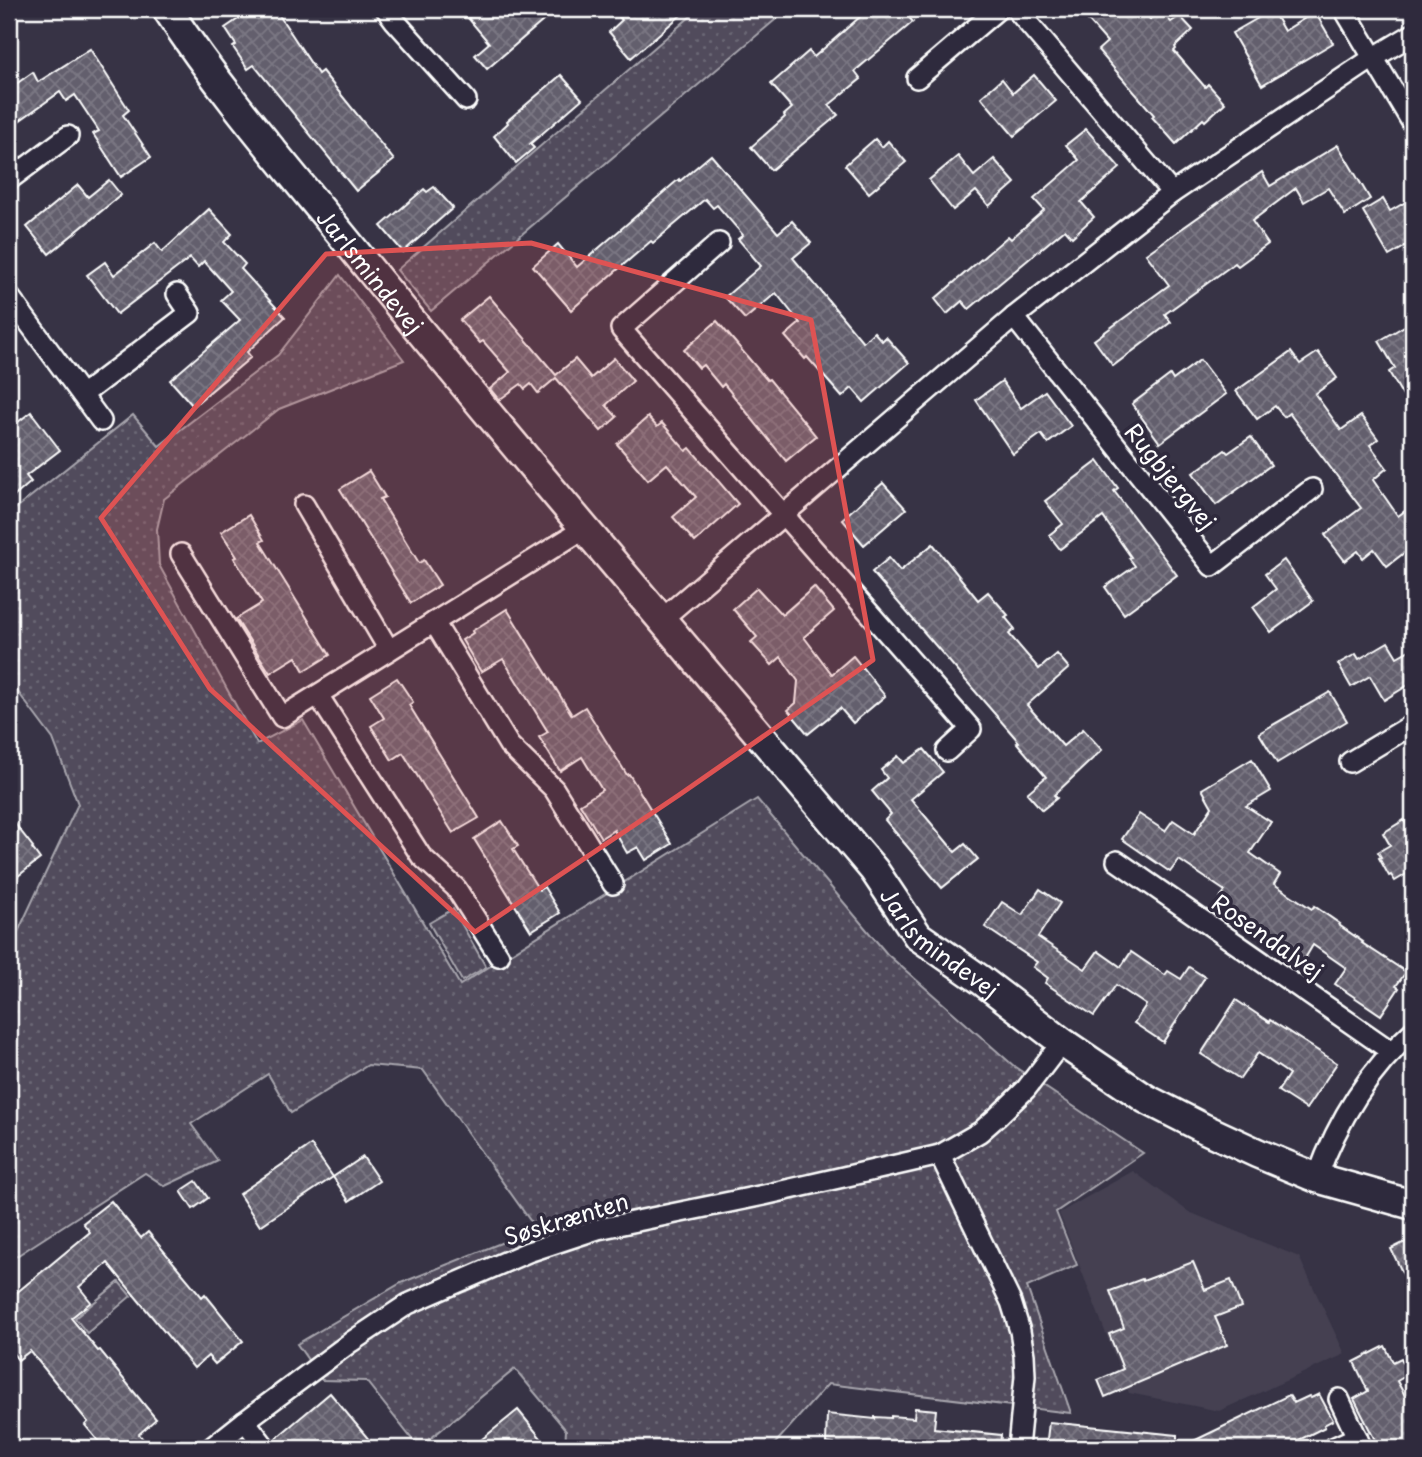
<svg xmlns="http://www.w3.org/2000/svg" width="1422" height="1457" viewBox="0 0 1422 1457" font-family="'Playpen Sans',sans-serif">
<defs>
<pattern id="park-dots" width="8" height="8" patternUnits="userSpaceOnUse" patternTransform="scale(1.75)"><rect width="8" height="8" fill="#514c5c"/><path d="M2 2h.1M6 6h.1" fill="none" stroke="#6b6774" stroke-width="1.8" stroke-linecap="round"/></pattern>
<pattern id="building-cross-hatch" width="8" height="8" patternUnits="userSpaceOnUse" patternTransform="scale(1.75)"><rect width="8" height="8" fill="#635f6d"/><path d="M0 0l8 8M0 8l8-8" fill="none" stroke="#7a7783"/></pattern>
</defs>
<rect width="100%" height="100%" fill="#373345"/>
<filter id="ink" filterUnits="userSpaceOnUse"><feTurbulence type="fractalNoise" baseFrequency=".0143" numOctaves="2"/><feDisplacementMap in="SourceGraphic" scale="14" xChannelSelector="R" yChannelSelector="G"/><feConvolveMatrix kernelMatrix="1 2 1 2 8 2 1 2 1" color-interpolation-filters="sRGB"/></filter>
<g filter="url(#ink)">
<path fill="#444051" d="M1133,1171L1189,1212L1299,1257L1345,1354L1219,1411L1129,1393L1059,1213Z"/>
<g fill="url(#park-dots)" stroke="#a8a6ae" stroke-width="2">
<path d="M699,9H788L431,311L397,270Z"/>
<path d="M340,275L404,360L279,409L164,499L157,529L159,565L257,744L303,720L460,985L757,799L887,954L1015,1067L1143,1153L1056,1212L1077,1265L1027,1287L1071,1413L828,1384L771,1448H565L566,1430L515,1369L419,1448L366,1381L322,1380L297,1344L401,1283L536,1229L423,1070L368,1065L291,1113L268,1074L191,1124L218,1161L165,1186L145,1173L9,1261V951L78,804L53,739L9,680V514L133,415L159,446L278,355Z"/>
<path d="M453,909L486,967L462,981L429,923Z"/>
<path d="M119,1282L131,1296L87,1333L75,1318Z"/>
</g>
<g fill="url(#building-cross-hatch)" stroke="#fff" stroke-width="2">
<path d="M253,9H275L318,74L322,71L394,160L356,191L254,65L248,69L233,47L236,45L225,28Z"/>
<path d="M480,9H510L516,17L525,9H557L487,69L475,55L489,43L468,18Z"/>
<path d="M612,9H688L631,58L609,32L622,20Z"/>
<path d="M869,9H902L913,22L855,71L861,79L829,105L838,115L771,170L751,147L785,117L784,115L792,108L771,84L809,51L814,57Z"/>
<path d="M1078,9H1141L1150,19L1160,10L1171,22L1180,16L1193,30L1175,47L1176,49L1174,51L1205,87L1208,84L1225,103L1205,121L1203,119L1176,144L1152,117L1154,115L1098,50L1107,42Z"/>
<path d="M1272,10L1284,31L1315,12L1333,43L1262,85L1232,33Z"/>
<path d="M90,49L129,110L123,115L151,157L121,177L93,134L99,131L75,95L66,101L60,92L9,128V89L33,72L38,82Z"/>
<path d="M561,75L582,99L530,144L534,148L516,163L494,136L508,123L507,121Z"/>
<path d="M1034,75L1056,101L1014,136L981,97L1002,79L1013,93Z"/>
<path d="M1086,129L1120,168L1081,202L1094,217L1072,237L1065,229L969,309L962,301L947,314L935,299L1008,236L1011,239L1044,210L1034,199L1079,160L1066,145Z"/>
<path d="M875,139L882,147L888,141L906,162L869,193L845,165Z"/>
<path d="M1338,145L1370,199L1345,215L1328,188L1304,202L1296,188L1252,221L1268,244L1238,266L1235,263L1165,314L1171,322L1113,366L1094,340L1169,285L1146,254L1262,172L1270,186Z"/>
<path d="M711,155L778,233L792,221L811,243L793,258L863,342L874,332L882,341L886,337L909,363L864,402L852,388L842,397L807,357L805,359L785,336L800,323L776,293L745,319L725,297L761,266L738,239L743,235L717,205L713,208L705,199L653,243L651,241L571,310L533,266L558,244L577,267L679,179L680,181Z"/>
<path d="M958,156L974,176L994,159L1015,183L989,206L976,191L953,210L929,180Z"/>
<path d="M109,180L121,195L49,254L27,227L78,185L88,197Z"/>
<path d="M434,187L453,208L403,252L381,226L424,189L427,192Z"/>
<path d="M1413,198V242L1389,256L1363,211L1383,199L1390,211Z"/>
<path d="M209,209L232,234L224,242L245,264L241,269L285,317L247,352L251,357L193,406L170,380L240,320L221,300L231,291L204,261L198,267L190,258L117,314L87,275L105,262L114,275L155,243L162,252Z"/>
<path d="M489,296L556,375L575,359L591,378L614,358L633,381L606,405L617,417L601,431L556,378L538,393L531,384L525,389L521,384L499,400L490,389L510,372L483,341L480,343L460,320Z"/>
<path d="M717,321L767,380L769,379L816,436L786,461L724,384L721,387L703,365L699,368L684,350Z"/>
<path d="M1413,321V413L1389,372L1395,368L1379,341Z"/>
<path d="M1291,352L1300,364L1318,352L1337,378L1315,394L1341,430L1361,416L1378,439L1370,445L1387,468L1373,480L1398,516L1413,505V546L1387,566L1374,549L1363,558L1358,551L1345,561L1325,535L1361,508L1289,413L1284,417L1275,406L1257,419L1236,391Z"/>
<path d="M1200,360L1226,394L1160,443L1132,404L1170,375L1173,380Z"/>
<path d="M1002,381L1021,408L1045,391L1071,426L1048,443L1041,434L1013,454L976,400Z"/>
<path d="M31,412L60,450L26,476L31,482L9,501V429Z"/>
<path d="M648,417L657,427L662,423L686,451L690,448L738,504L695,542L673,517L696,497L667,464L648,480L617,444Z"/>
<path d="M1251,437L1271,465L1216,505L1193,473L1225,450L1228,453Z"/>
<path d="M1098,461L1118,488L1114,491L1177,575L1124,614L1105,587L1135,566L1129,558L1131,557L1103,517L1060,549L1049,535L1063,524L1045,501Z"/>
<path d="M369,471L385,497L380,499L419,563L424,560L440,585L411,603L340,489Z"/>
<path d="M883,483L906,509L864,545L842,519Z"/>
<path d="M249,515L264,540L260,542L330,655L304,671L296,657L270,673L236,619L262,603L234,558L237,557L221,532Z"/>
<path d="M933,544L978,600L988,592L1008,615L1005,617L1015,629L1009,634L1039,669L1057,654L1069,668L1027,705L1063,746L1083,729L1102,750L1054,795L1057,798L1042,810L1027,793L1046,777L1017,743L1019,742L872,572L889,558L900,571Z"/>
<path d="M1284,560L1313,601L1271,632L1253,607L1276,589L1265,574Z"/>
<path d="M814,587L834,611L804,637L832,674L853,656L885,696L853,723L840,708L808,734L788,710L796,703L798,681L781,657L772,665L751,642L757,637L733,609L757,588L782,615Z"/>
<path d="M507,609L572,715L585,707L627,775L629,774L672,844L646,860L638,847L627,853L614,830L601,838L580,804L602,790L582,757L560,771L539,737L548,732L503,659L481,672L462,640L473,633L472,631Z"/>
<path d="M1388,642L1397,657L1413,648V682L1384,700L1370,676L1351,687L1338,664L1356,654L1359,659Z"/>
<path d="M397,678L413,702L409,705L479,818L453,833L403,753L392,760L371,726L384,718L370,695Z"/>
<path d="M1330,692L1347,721L1277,763L1259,733Z"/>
<path d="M924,749L943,772L911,799L955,852L965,844L978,859L942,888L885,820L891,814L872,791L887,778L881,770L898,756L904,763Z"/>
<path d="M1252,759L1271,791L1246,806L1271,822L1250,853L1280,874L1274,884L1312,909L1314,906L1340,924L1339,925L1363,942L1362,943L1406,972L1396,986L1399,988L1381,1015L1335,984L1346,968L1313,945L1304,960L1248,922L1246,925L1216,904L1225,891L1179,860L1170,872L1122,839L1139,814L1165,831L1173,820L1194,834L1212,807L1202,789Z"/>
<path d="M9,816L33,847L32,848L40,859L9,883Z"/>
<path d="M1404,820L1413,836V870L1395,881L1391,875L1389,876L1379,858L1381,857L1378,852L1390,845L1383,833Z"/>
<path d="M502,821L518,846L513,849L539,890L544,887L560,913L531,931L474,839Z"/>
<path d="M1040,889L1060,903L1038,937L1085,969L1098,951L1121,967L1131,952L1165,975L1168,971L1181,979L1189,967L1205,977L1163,1042L1134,1023L1146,1005L1116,985L1094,1016L1045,983L1048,978L1033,967L1037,962L985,927L1002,902L1022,915Z"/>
<path d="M1236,1000L1269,1022L1270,1020L1337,1063L1306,1109L1278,1091L1289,1074L1258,1053L1240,1079L1201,1054Z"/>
<path d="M311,1145L333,1177L260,1226L239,1194Z"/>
<path d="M363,1157L379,1181L349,1201L333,1177Z"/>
<path d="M196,1181L208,1198L193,1209L181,1191Z"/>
<path d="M111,1201L141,1238L148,1232L202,1297L205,1294L243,1341L215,1364L208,1356L194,1368L108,1263L79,1287L91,1302L71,1318L98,1351L100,1350L156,1419L139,1434L150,1448H104L85,1425L88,1422L30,1351L18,1360L9,1348V1299L90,1232L83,1223Z"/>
<path d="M1413,1238V1295L1391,1249Z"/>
<path d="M1193,1262L1205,1290L1231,1280L1241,1307L1215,1317L1227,1345L1105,1397L1098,1380L1123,1369L1109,1334L1124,1328L1110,1291L1142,1279L1143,1281Z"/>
<path d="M1385,1346L1393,1362L1401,1358L1409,1374L1397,1381L1413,1410V1448H1379L1354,1399L1368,1391L1354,1362Z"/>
<path d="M330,1393L376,1448H278L275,1439Z"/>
<path d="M1319,1394L1333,1420L1324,1425L1325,1427L1283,1448H1179L1289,1395L1294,1403L1309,1396L1311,1398Z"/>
<path d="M915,1408L936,1410L934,1428L1001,1435L1000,1448H833L834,1444L826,1443L827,1414L875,1419V1417L891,1418V1416L914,1418Z"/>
<path d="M518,1410L549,1448H471Z"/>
<path d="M1049,1422L1177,1435V1448H1046Z"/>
</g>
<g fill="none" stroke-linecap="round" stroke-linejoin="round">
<defs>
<g id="street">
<path d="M386,9L395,21L466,100"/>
<path d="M1016,9L1172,193"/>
<path d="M1344,9L1413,124"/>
<path d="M917,78L998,9"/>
<path d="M9,180L68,136"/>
<path d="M719,243L621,329L971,729L947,751"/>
<path d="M9,296L101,421"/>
<path d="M1014,317L1212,566L1312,489"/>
<path d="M82,395L190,313L177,294"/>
<path d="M304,505L389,650"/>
<path d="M181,554L282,717L585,528"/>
<path d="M662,619L1014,317L1172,193L1373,58L1413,34"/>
<path d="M434,622L509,745L554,789L613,884"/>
<path d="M318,695L421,856L456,888L499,956"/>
<path d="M1350,762L1413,724"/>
<path d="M1117,861L1392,1052"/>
<path d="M940,1155L1011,1302L1020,1331L1024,1355L1025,1376L1018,1448"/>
<path d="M1317,1178C1337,1122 1369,1070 1413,1031"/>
<path d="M1339,1399L1362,1448"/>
<path d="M245,1421L266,1448"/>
<path d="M211,1448L245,1421L351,1342L408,1304L528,1252L598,1229L764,1195L940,1155L980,1132L997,1117L1026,1089L1062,1042"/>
<path d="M1333,1448L1357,1437"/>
</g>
<g id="secondary">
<path id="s1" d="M167,9C226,100 298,180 366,265C532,469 704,669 874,870L918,936L981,980L1062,1042L1146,1099L1203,1128L1257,1153L1317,1178L1413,1205"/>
</g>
</defs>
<use href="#street" stroke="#fff" stroke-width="24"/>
<use href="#secondary" stroke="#fff" stroke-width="33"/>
<use href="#street" stroke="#2f2a3d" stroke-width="19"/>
<use href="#secondary" stroke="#2f2a3d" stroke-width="28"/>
</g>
</g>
<path fill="#de5353" fill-opacity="0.2" stroke="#de5353" stroke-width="5" stroke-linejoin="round" d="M531,243L811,320L873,660L679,795L475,932L210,689L101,518L326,254Z"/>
<g text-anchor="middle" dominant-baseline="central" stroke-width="7" stroke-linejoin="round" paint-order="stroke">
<g font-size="23" fill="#fff" stroke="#2f2a3d">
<text stroke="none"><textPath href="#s1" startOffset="332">Jarlsmindevej</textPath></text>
<text transform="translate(1171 476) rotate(51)">Rugbjergvej</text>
<text transform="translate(1268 936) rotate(35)">Rosendalvej</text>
<text stroke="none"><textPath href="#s1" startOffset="1214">Jarlsmindevej</textPath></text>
<text transform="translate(566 1218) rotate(-17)">Søskrænten</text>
</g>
</g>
<rect width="1422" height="1457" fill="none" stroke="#2f2a3d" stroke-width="35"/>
<rect x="18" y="18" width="1387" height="1422" fill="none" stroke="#fff" stroke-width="2.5" filter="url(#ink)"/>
</svg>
